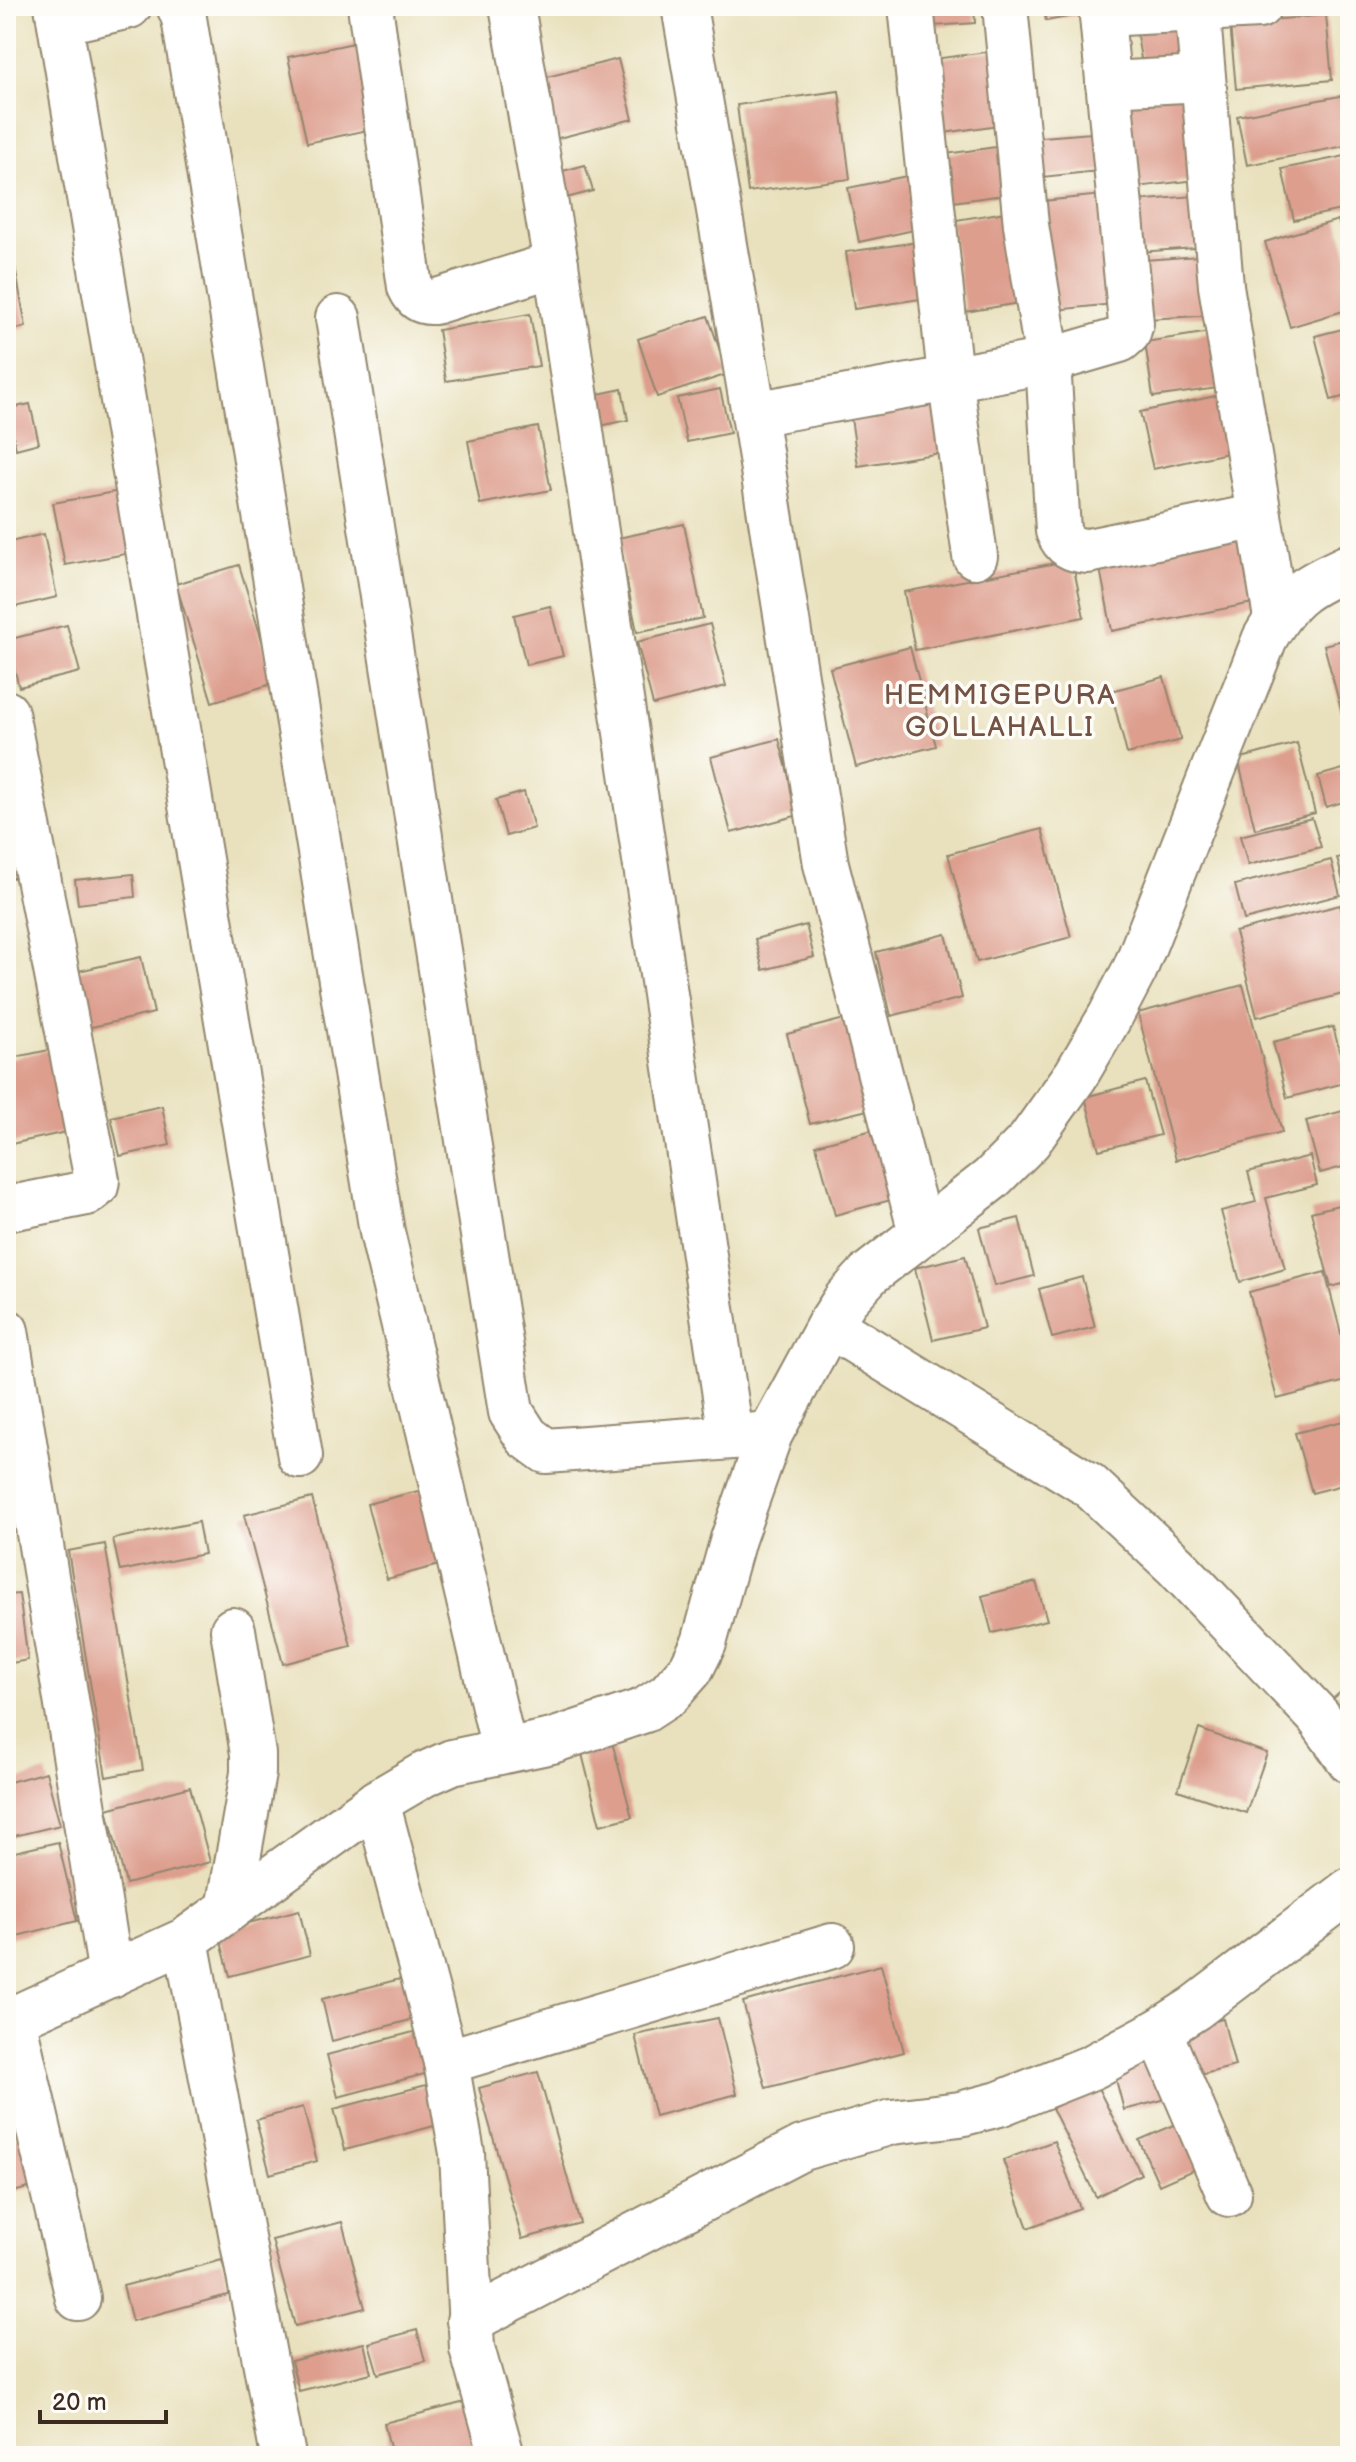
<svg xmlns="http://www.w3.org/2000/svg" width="1356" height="2462" viewBox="0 0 1356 2462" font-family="'Balsamiq Sans',sans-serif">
<rect width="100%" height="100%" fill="#fdfcf7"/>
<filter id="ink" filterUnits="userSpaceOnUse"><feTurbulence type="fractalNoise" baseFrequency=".0125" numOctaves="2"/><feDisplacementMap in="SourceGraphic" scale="16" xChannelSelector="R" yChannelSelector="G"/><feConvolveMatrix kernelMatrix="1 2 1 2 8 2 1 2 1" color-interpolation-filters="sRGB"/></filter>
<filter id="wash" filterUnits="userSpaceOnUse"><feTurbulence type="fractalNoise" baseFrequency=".006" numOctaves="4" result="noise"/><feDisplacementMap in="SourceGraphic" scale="32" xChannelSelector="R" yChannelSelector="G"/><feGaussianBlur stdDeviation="1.8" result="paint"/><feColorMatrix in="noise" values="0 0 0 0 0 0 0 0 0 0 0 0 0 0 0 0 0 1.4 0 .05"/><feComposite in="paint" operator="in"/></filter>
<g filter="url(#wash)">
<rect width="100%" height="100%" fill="#e9e1be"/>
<g id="blocks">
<g fill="#dd9e8e">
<path d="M931,6H974L975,23L933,26Z"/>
<path d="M1043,6H1094L1095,12L1046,21Z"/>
<path d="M1326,15L1332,80L1236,89L1230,24Z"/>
<path d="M1185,21L1192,61L1143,70L1136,30Z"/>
<path d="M358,42L377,128L307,143L288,57Z"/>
<path d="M1001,50L1012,123L937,134L926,60Z"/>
<path d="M618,59L633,119L551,140L535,80Z"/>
<path d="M839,91L850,179L748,192L737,105Z"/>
<path d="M1195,91L1205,179L1136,187L1125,99Z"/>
<path d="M1350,94V145L1247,165L1237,116Z"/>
<path d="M1104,132L1107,170L1033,178L1030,138Z"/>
<path d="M1011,145L1018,193L945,203L938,155Z"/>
<path d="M1350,155V208L1294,220L1282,169Z"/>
<path d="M585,165L593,191L559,200L552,174Z"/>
<path d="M912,175L923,228L859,242L848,188Z"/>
<path d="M1102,195L1113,304L1055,310L1043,201Z"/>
<path d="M1206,195L1209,247L1139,252L1135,201Z"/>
<path d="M1012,211L1026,302L965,312L950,221Z"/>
<path d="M1338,220L1350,263V309L1290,327L1265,242Z"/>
<path d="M919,242L927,298L854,309L846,252Z"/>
<path d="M1213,255L1216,315L1147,319L1144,260Z"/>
<path d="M15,267L26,327L6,331V269Z"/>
<path d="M530,314L539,366L446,381L438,330Z"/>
<path d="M708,316L728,374L657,397L638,339Z"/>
<path d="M1350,327V395L1331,400L1315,336Z"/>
<path d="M1217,331L1225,387L1153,397L1145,342Z"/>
<path d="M622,389L628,420L595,427L589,396Z"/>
<path d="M720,389L730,433L687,442L677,398Z"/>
<path d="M1225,394L1237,451L1153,469L1140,412Z"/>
<path d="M30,404L39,443L16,449L7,409Z"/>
<path d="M934,405L941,453L858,466L851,418Z"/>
<path d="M538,427L551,490L480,504L468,441Z"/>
<path d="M131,489L142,551L65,565L53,503Z"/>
<path d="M684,524L703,618L637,632L618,538Z"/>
<path d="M1249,529L1263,601L1112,631L1098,558Z"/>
<path d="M44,534L57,597L6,609V543Z"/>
<path d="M1072,560L1084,617L915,650L904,592Z"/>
<path d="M239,565L275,683L212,702L176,584Z"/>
<path d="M550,606L563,656L526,665L514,615Z"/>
<path d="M710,624L726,686L653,705L637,642Z"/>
<path d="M67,625L80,672L19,687L7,640Z"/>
<path d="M1350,638V740H1349L1324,645Z"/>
<path d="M910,647L936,746L856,767L830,668Z"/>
<path d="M1164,677L1181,740L1127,754L1111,691Z"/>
<path d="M779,739L799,815L731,833L711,757Z"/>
<path d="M1297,743L1315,813L1255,829L1238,759Z"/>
<path d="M1350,767V800L1326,807L1318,776Z"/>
<path d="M524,792L534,828L506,836L496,800Z"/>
<path d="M1312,818L1321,847L1248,865L1240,836Z"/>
<path d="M1042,829L1071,937L977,962L948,854Z"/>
<path d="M6,850H9L17,877L6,879Z"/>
<path d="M1350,855V892L1346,893L1337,858Z"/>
<path d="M1331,860L1340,895L1244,920L1235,885Z"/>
<path d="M133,874L135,897L78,904L75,880Z"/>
<path d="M1340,905L1350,942V992L1257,1017L1235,932Z"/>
<path d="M806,925L814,957L763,970L755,939Z"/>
<path d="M946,934L962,998L891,1016L876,952Z"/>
<path d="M141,957L154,1013L87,1028L74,972Z"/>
<path d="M1243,985L1282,1132L1176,1160L1138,1013Z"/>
<path d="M856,1016L880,1107L810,1124L787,1034Z"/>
<path d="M1333,1027L1348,1082L1287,1098L1273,1042Z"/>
<path d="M54,1049L71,1131L11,1144L6,1122V1059Z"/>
<path d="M1145,1081L1160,1135L1099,1150L1085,1097Z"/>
<path d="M162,1106L170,1145L120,1156L111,1117Z"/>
<path d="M1350,1109V1165L1320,1173L1306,1121Z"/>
<path d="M884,1127L902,1197L835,1215L816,1145Z"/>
<path d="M1310,1156L1317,1185L1266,1198L1285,1269L1240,1282L1221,1211L1256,1202L1248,1172Z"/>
<path d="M1350,1202V1282L1331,1287L1311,1212Z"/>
<path d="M1019,1218L1034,1276L994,1286L979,1228Z"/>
<path d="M965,1256L984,1328L933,1340L915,1268Z"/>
<path d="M1325,1272L1350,1368V1380L1277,1399L1249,1292Z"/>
<path d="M1082,1277L1095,1327L1052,1338L1039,1289Z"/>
<path d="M1343,1421L1350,1449V1483L1312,1493L1295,1433Z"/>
<path d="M430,1488L450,1562L387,1579L367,1504Z"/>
<path d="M312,1498L351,1646L283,1664L244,1515Z"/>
<path d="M198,1522L204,1554L120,1571L113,1539Z"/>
<path d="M105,1544L143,1770L106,1777L68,1551Z"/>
<path d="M1036,1582L1047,1620L992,1633L982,1596Z"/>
<path d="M19,1594L28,1660L6,1664V1595Z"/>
<path d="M1350,1684V1729L1328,1703Z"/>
<path d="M1199,1729L1267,1753L1246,1813L1178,1790Z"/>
<path d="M612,1742L632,1817L600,1825L581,1750Z"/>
<path d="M46,1772L60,1825L6,1838V1783Z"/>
<path d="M190,1787L210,1862L126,1884L107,1809Z"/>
<path d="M58,1842L77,1921L9,1938L6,1927V1854Z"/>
<path d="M299,1910L310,1955L230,1976L218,1931Z"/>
<path d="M881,1965L904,2052L766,2088L743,2002Z"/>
<path d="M404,1978L414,2019L332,2041L322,1999Z"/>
<path d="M718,2018L737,2094L655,2116L635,2035Z"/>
<path d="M1223,2019L1235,2066L1188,2078L1175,2031Z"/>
<path d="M421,2030L432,2072L338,2097L327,2055Z"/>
<path d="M1160,2060L1170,2098L1124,2110L1114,2072Z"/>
<path d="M538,2072L580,2223L522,2239L479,2088Z"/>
<path d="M434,2083L445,2123L345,2150L334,2109Z"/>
<path d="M1097,2086L1141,2174L1096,2197L1052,2108Z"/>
<path d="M303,2107L317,2161L270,2174L256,2120Z"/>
<path d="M1181,2122L1200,2167L1159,2185L1139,2140Z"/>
<path d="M26,2134L39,2185L6,2194V2140Z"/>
<path d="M1054,2141L1080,2208L1028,2228L1003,2160Z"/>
<path d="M342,2222L365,2308L295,2326L272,2240Z"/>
<path d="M222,2260L231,2294L132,2321L123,2286Z"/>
<path d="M417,2330L425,2361L378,2374L369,2343Z"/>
<path d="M364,2343L371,2373L299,2391L291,2361Z"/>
<path d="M469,2401L483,2456H392L384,2423Z"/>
</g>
</g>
</g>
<g filter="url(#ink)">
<use href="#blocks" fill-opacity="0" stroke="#92866e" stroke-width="2"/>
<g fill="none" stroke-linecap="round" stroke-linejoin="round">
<defs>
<g id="minor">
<path d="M57,6L300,1456"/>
<path d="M179,6L184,18L382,1232L504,1749"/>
<path d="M370,6L410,287C415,298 421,303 434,302L556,264"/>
<path d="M512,6L556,264L731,1436"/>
<path d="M684,6L754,414L826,864L921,1233"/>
<path d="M911,6L950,377L975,556"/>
<path d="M1005,6L1026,225L1048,361L1058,531C1064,546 1072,550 1088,551L1259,516"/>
<path d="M1197,6L1221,286L1276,618"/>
<path d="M1102,14L1259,6"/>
<path d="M60,22L129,6"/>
<path d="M1108,84L1203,79"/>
<path d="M338,318L511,1412L527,1437L546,1451L759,1435"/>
<path d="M754,414L1048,361L1120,340L1128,333L1131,323L1101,6"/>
<path d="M6,713L97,1180L96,1186L87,1193L6,1209"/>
<path d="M829,1325L1089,1485L1176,1566L1318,1716L1350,1761"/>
<path d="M6,1331L111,1975"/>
<path d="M377,1802L446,2062L462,2153L472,2348L502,2456"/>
<path d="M229,1909L253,1773V1754L233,1630"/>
<path d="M186,1940L283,2456"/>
<path d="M13,2019L78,2298"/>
<path d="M6,2022L186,1940L377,1802L423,1775L452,1762L552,1741L645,1710L668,1695L691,1669L704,1643L733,1539L770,1434L829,1325L846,1299L869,1274L991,1179L1029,1141L1076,1075L1111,1015L1135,969L1265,638C1290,594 1305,587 1350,566"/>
<path d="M1159,2031L1229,2194"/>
<path d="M446,2062L832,1946"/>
<path d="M469,2321L802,2148L892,2122L960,2114L999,2104L1092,2067L1159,2031L1195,2008L1350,1890"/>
</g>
</defs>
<use href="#minor" stroke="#92866e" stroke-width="48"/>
<use href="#minor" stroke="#fff" stroke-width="44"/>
</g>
</g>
<g text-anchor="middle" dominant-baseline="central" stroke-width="7" stroke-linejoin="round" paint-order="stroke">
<g font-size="28" letter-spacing="2" fill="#745345" stroke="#fdfcf7">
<text x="1000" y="695">HEMMIGEPURA<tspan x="1000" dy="32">GOLLAHALLI</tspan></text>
</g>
</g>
<rect width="1356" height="2462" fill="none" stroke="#fdfcf7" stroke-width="32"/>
<path d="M40 2410v12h126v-12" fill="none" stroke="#3b2a1e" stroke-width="4"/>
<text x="52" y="2410" font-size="24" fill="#3b2a1e" stroke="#fdfcf7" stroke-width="6" paint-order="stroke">20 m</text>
</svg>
